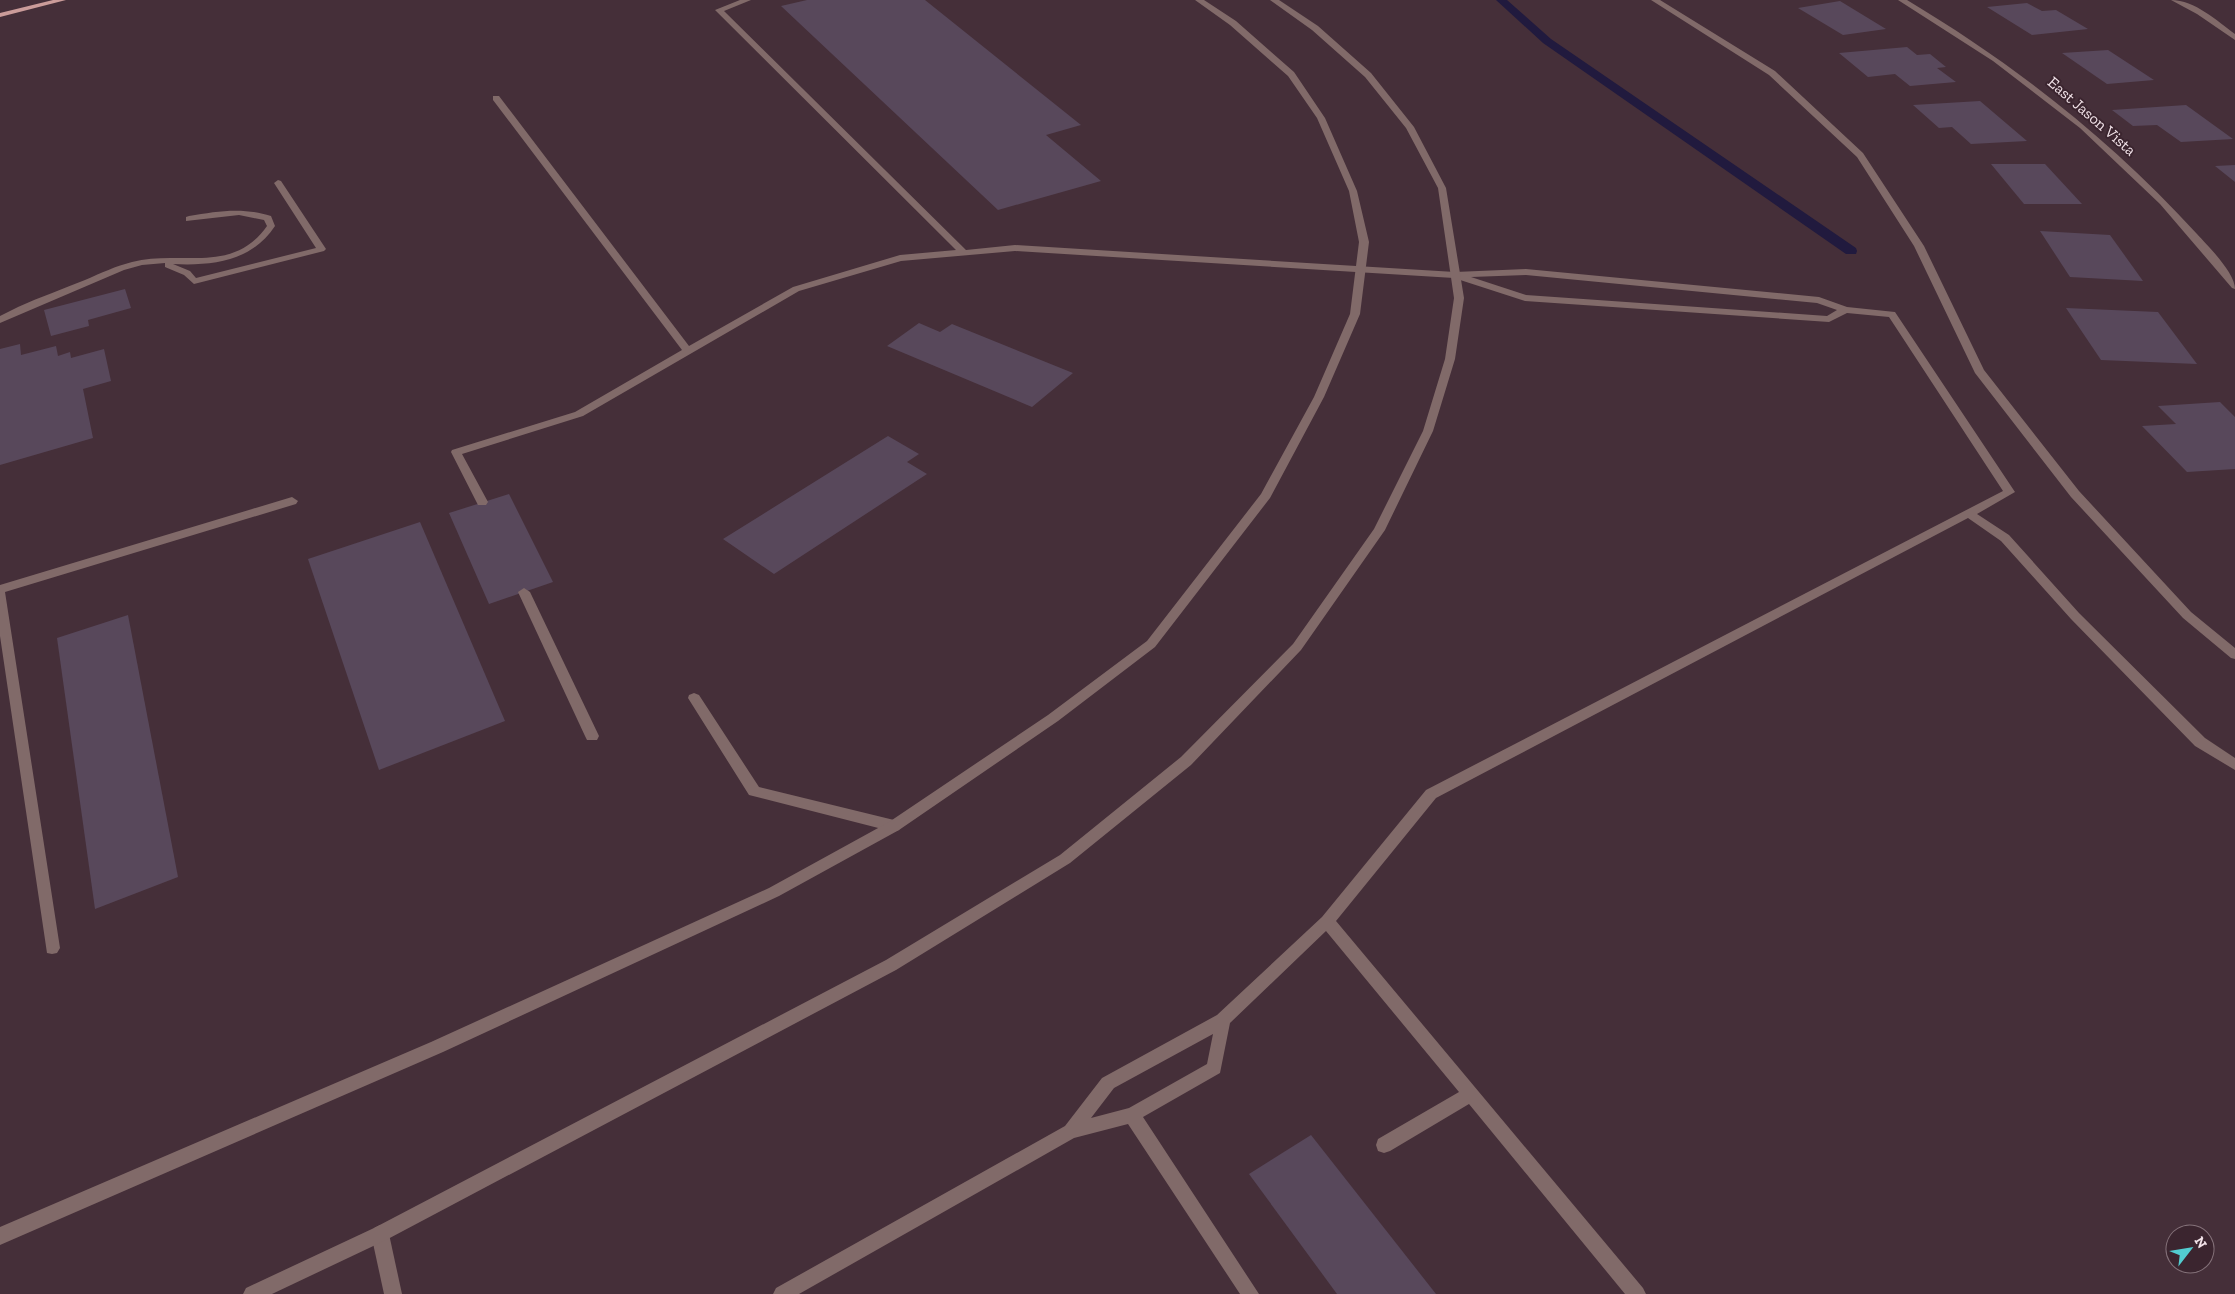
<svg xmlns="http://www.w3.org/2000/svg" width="2235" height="1294" viewBox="0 0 2235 1294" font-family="'Zilla Slab',serif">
<rect width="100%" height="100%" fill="#452f39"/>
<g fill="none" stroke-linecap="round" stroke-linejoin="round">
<path fill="#211a3e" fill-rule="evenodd" d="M1496,0H1507L1551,39L1856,248L1857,251L1856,254H1846L1543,43Z"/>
</g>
<g fill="#58485b">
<path d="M807,0H925L1081,125L1046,135L1101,181L998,210L781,6Z"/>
<path d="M1840,1L1886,29L1843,35L1798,8Z"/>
<path d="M2027,3L2042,11L2056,10L2088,29L2032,35L1987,7Z"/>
<path d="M1907,47L1917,55L1930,54L1946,67L1937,68L1956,82L1910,86L1895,74L1868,77L1839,53Z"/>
<path d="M2108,50L2154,80L2107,84L2062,53Z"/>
<path d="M1980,101L2027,141L1971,144L1952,127L1939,128L1913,105Z"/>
<path d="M2186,105L2233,139L2181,142L2157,125L2133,126L2112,110Z"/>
<path d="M1991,164H2045L2082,204H2024Z"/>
<path d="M2235,165V182L2215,166Z"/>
<path d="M2040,231L2110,235L2143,281L2070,277Z"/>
<path d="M125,289L131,308L88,320L89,326L51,336L44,310Z"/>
<path d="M2066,308L2158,312L2197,364L2101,360Z"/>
<path d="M919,323L940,332L952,324L1073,373L1032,407L887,346Z"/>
<path d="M20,344L21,355L56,346L58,356L70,352L71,358L104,349L111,381L83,389L93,438L0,465V349Z"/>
<path d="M2220,402L2235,417V469L2187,472L2142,426L2176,424L2158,406Z"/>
<path d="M888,436L919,454L907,462L927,474L774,574L723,539Z"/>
<path d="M509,494L553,582L489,604L449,513Z"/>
<path d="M420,522L505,721L379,770L308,559Z"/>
<path d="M128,615L178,877L95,909L57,638Z"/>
<path d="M1311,1135L1436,1294H1337L1249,1174Z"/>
</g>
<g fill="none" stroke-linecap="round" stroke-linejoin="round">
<g fill="#816a69" fill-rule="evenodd">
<path d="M740,0H751L724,11L966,250L1015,245L1455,272L1526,269L1819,297L1847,307L1895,312L2015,492L1977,514L2009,535L2079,613L2205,738L2235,758V770L2195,746L2071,619L2001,541L1968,518L1436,798L1336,921L1643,1288L1646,1294H1625L1469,1104L1390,1151L1384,1153L1378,1151L1376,1145L1378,1139L1459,1092L1326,931L1230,1023L1220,1073L1143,1117L1259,1294H1240L1128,1124L1074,1138L799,1294H773L776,1288L1065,1126L1102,1078L1217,1015L1322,917L1426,790L2003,491L1889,317L1847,313L1829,322L1525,301L1454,278L1015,251L901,261L799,291L583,416L462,454L488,502L486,505H478L451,452L452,450L575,412L682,350L493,100V96H499L689,346L793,287L900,255L956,250L715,10ZM1526,275L1817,303L1837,310L1827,316L1526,295L1471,277ZM1213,1034L1207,1064L1129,1108L1091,1118L1114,1088Z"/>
<path d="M1651,0H1660L1775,71L1863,153L1924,246L1984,370L2079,491L2191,612L2235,648V659L2231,658L2183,618L2071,497L1975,373L1914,246L1857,157L1769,75Z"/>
<path d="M2171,0C2195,0 2217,21 2235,34V40L2197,14Z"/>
<path d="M278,180L281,181L326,249L324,251L194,284L184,275L165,267V263L142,265L124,270L0,323V316L18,307C40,297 63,289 85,280C101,273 116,266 132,262C179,249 232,276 267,226L264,220L239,215L186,221V217L189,216C218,211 243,207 271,216L275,226C252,261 213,266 173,264L190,271L196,278L316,248L274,183Z"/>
<path d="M292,497L298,501L296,504L5,592L60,948L57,953L52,954L47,953L0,636V585Z"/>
<path d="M524,588L530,592L599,736L597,740H587L585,736L518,592Z"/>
<path d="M694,693L699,695L759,787L894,820L899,822L901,826L899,830L894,832L749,795L688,698L689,695Z"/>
<path d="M380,1225L386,1228L389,1234L402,1294H384L371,1234L374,1228Z"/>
</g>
<g fill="#816a69" fill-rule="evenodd">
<path d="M1195,0H1204L1236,21L1294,72L1325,118L1357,191L1369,242L1360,314L1324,397L1270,498L1155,647L1058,721L899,830L779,896L443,1052L0,1245V1227L431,1042L769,888L889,822L1048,715L1147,641L1261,494L1314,397L1350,314L1359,242L1349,191L1317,118L1288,76L1230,25Z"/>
<path d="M1270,0H1279L1318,26L1371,73L1414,127L1446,188L1464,298L1455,359L1433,431L1385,530L1301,650L1191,765L1070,863L896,970L386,1240L272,1294H243L246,1288L374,1228L886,960L1060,855L1181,757L1293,644L1374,529L1423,431L1445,359L1454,298L1438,188L1406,128L1365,77L1312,30Z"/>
<path d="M1898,0H1907C2017,66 2111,140 2197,234C2209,247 2235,273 2235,289L2232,288L2160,204L2080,128L1993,61Z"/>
</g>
<path fill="#cb9c9a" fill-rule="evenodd" d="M53,0H66L0,17V13Z"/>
</g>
<g text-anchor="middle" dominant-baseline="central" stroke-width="4" stroke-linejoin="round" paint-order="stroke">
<g font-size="16" fill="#f2e3e9" stroke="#3b252f">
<text transform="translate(2092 116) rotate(41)">East Jason Vista</text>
</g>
</g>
<g transform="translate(2190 1249) rotate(59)"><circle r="24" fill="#3b252f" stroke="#847179"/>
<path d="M0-4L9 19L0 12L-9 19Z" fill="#52ccd0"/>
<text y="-8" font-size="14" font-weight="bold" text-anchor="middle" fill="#f2e3e9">N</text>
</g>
</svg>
